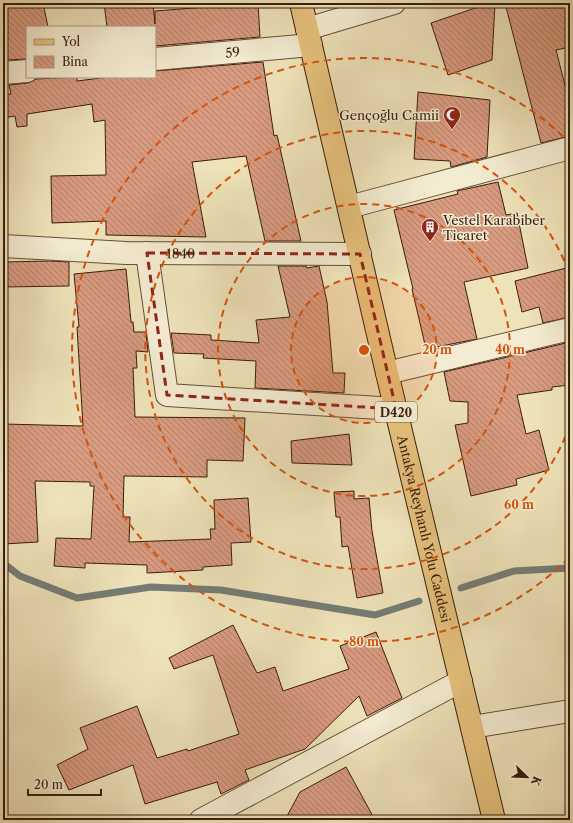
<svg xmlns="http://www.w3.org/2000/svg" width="573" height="823" viewBox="0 0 573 823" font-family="'Libre Caslon Text',serif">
<defs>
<pattern id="building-back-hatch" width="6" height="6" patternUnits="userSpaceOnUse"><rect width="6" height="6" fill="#d99b80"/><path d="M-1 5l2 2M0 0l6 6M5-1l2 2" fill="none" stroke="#b17e67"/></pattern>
</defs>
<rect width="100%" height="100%" fill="#eee2b9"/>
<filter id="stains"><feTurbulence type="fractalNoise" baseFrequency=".005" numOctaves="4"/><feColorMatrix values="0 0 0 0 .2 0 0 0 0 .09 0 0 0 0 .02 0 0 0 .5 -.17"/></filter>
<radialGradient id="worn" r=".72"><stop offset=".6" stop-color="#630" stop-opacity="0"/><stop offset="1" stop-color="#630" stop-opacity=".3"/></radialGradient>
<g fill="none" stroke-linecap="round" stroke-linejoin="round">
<g stroke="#757c75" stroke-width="7">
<path d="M3,563L20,576L77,598L151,587L221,590L375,615L419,601"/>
<path d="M461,588L514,571L570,568"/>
</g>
</g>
<g fill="url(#building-back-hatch)" stroke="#381d0d">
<path d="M3,3H43L48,27H27V59L5,60L3,51Z"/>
<path d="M104,3H153L155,24V11L258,3L260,37L155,46V27H107Z"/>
<path d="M490,3H495L492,60L448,75L431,23Z"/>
<path d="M505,3H570V47L556,50L570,105V136L541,143Z"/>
<path d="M263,62L274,136L277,135L301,241H265L246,156L192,162L206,237L106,235V221L52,223L51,176L106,175L105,120L94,122L92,104L27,114V126L17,127L15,116L3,118V94H11L9,85L28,83L36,79L77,77V81L109,77H155V71Z"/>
<path d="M418,92L490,100L487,157L451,167L450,161L414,159Z"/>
<path d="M498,182L506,215L517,213L528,268L464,282L477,339L426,349L412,289H413L394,210L458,194L457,191Z"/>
<path d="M50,261L69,262V286L3,287V262Z"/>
<path d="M278,266H306L307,268L319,266L327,302L333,373H345L344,393L255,388L256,361L203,358L204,354L174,353L171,333L211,335V340L259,343L256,320L290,317Z"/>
<path d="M570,267V317L543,323L539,307L522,312L515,281Z"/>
<path d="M126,269L131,322H133L134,332H146L148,352L136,351L137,368H133L135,417L245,418L243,461L207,460V477L124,476L123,517H130L129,542L211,539L210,529H215L214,500L248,498L251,542L231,543L232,565L203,567V570L147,573V565L85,563V568L54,566L56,538L91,539L94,486H90V482L35,481L38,542L3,544V424L83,426L77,327H79L74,274Z"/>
<path d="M570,342V385L552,387V390L517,395L526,434L539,430L549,470L516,479L517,485L471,496L455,425L468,423V402L450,401L444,372Z"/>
<path d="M349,434L352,465L292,463L291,441Z"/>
<path d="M354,491V499L369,498L372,531L383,593L357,598L348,546L342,547L340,517H336L334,492Z"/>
<path d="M233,625L257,673L275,667L283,691L349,669L340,646L376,632L402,698L367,716L359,696L305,749L245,770L249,780L221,794L217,782L145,804L133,765L69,790L57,765L88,749L80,728L137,706L157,758L187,749L188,751L239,734L213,655L174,669L169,658Z"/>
<path d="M346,767L375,820H303V818H286L300,792Z"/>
</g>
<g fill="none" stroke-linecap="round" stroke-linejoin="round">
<defs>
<g id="minor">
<path d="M307,29L394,3"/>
<path id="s1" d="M155,59L311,45"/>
<path d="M3,73L27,71"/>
<path d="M349,207L570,148"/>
<path id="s2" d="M3,246L126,253L360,254"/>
<path d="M147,253L167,395L396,409"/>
<path d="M387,373L570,329"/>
<path d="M472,727L570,711"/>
<path d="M201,820L461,681"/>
</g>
<g id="major">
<path id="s3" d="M301,3L387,373L494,820"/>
</g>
</defs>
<use href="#minor" stroke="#664e38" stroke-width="24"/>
<use href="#major" stroke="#381d0d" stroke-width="24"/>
<use href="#minor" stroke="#f4ecd2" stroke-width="22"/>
<use href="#major" stroke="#e7c17c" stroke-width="22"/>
</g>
<path fill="none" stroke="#8f2418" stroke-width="3" stroke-dasharray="8 5" stroke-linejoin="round" d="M147,253L360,254L396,409L167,395Z"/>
<circle cx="364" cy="350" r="73" fill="#d6530c" fill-opacity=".12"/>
<g fill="none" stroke="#d6530c" stroke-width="2" stroke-dasharray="7 5">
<circle cx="364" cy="350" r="73"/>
<circle cx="364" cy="350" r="146"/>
<path d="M570 425A219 219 0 1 1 570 275"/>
<path d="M569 558A292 292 0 1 1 569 142"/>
</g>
<defs>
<symbol id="mosque-pin" viewBox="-11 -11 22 30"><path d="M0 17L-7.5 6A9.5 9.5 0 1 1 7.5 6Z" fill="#8f2418" stroke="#f4ecd2"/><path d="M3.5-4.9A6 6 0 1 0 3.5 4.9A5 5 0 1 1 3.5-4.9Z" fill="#fff"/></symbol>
<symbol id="building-pin" viewBox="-11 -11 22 30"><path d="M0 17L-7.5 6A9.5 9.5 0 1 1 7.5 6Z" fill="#8f2418" stroke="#f4ecd2"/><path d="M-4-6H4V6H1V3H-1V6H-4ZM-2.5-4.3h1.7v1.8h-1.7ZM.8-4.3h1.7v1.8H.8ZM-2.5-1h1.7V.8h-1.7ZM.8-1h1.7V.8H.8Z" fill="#fff"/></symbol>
</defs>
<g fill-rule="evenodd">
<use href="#mosque-pin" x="442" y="105" width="20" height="27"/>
<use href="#building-pin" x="420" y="217" width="20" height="27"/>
</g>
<g text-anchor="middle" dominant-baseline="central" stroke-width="3" stroke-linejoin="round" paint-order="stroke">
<rect fill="#f4ecd2" stroke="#705b48" stroke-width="1" x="375" y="402" width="42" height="20" rx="3"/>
<g font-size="12" font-weight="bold" fill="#381d0d">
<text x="396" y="412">D420</text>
</g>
<g font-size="13" fill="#381d0d" stroke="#f4ecd2">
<text stroke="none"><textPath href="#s1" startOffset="78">59</textPath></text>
<text stroke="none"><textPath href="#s2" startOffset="178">1840</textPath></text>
<text stroke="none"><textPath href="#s3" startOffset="540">Antakya Reyhanlı Yolu Caddesi</textPath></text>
</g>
<g font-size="13" fill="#381d0d" stroke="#f4ecd2" text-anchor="end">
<text x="439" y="115">Gençoğlu Camii</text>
<text x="443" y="220" text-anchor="start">Vestel Karabiber<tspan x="443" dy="15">Ticaret</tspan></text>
</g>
</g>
<circle cx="364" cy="350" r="6" fill="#d6530c" stroke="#f4ecd2" stroke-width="2"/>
<g font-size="12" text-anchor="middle" font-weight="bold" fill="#d6530c" stroke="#f4ecd2" stroke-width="3" stroke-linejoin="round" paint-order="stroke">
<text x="437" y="354">20 m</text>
<text x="510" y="354">40 m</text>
<text x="519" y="509">60 m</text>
<text x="364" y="646">80 m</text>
</g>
<rect width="573" height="823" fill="none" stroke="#eee2b9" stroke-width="16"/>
<rect x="4" y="4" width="565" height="815" fill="none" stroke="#381d0d" stroke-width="2"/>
<rect x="8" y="8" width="557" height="807" fill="none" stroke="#381d0d"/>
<rect x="26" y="26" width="130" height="52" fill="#f4ecd2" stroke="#a99983"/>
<rect x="34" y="39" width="20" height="6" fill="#e7c17c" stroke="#a99983"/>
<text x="62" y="46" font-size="12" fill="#381d0d">Yol</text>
<rect x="34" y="56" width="20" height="12" fill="url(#building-back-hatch)" stroke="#a99983"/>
<text x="62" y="66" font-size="12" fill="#381d0d">Bina</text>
<g transform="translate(527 777) rotate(113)" stroke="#f4ecd2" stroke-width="3" paint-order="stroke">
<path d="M0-3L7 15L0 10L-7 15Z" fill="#381d0d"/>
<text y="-6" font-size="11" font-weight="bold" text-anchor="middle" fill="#381d0d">K</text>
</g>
<path d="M28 789v6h73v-6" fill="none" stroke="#381d0d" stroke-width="2"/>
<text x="34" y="789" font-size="12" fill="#381d0d" stroke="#f4ecd2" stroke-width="3" paint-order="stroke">20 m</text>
<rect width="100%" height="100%" filter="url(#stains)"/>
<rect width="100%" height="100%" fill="url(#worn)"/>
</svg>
